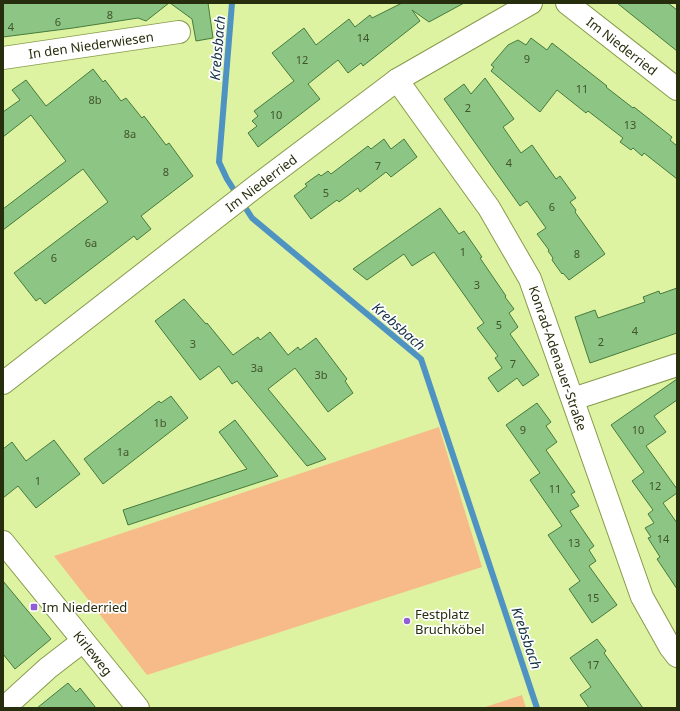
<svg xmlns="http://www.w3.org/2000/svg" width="680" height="711" viewBox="0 0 680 711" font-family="'Noto Sans',sans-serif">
<rect width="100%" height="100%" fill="#ddf3a1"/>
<g fill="#f7bb89">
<path d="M439,427L482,567L147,675L54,556Z"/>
<path d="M522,695L526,708H482Z"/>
</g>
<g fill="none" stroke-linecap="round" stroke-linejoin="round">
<path stroke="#4f93c2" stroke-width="6" d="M232,3L219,162L227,179L252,218L421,359L537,708"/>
</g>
<g fill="#8dc584" stroke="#467b3d">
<path d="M3,3H169L146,21L138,18L73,28L3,37Z"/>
<path d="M170,3H208L213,38L196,41L192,19Z"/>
<path d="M402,3H464L429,22L412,10L420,21L363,66L361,63L348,73L338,60L308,84L320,99L258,147L248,133L257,126L252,121L258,116L254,111L294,81L272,53L304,28L316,45L349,19L355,27L370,15L372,18Z"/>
<path d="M617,3H668L677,10V51Z"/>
<path d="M531,38L547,50L552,43L607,86L606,87L633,108L634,107L672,137L670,140L677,146V179L644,153L642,156L633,148L631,150L620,142L623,138L588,111L586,113L557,90L540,112L491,71L494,67L491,65L508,45L518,40L526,45Z"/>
<path d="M93,69L103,82L105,80L121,101L126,98L142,118L144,116L166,145L169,143L193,176L141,216L151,229L137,240L134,236L45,304L40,298L36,301L14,273L108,202L83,169L3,230V209L66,161L31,115L3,137V112L20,100L12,90L26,80L46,106Z"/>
<path d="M485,78L514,119L503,127L521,153L532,145L556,179L560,176L576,198L570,202L576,210L575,212L605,254L569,280L563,273L562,274L552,260L553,258L548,251L549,250L537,234L546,228L527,201L520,206L444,99L464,84L471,94Z"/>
<path d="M384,139L391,149L404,139L417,157L391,177L386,172L360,192L358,188L339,202L337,200L311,219L294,196L307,186L305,184L319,174L321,176L328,171L331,174L368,146L371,149Z"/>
<path d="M440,208L459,234L464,231L482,257L480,258L506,296L505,297L514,309L509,313L518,327L510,334L539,375L523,386L517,378L498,392L488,378L502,368L495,358L498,356L477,328L484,323L434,252L412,266L404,254L367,280L353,269Z"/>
<path d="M677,288V333L590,363L575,317L595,310L598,318L645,302L643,297L659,291L660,294Z"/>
<path d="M184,299L206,324L207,323L233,355L258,337L260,340L270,332L288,355L298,347L300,350L316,338L347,379L345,381L353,393L328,412L295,368L268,389L326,459L307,466L237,381L232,384L219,366L200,380L155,321Z"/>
<path d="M677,379V400L654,416L666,432L646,446L677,489V493L663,503L677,523V589L657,559L660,557L648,538L651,537L645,528L654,523L648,514L653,510L632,481L644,472L611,425Z"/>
<path d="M171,396L188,418L103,484L84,459L159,401L161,403Z"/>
<path d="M537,403L551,422L546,426L557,442L546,450L575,492L571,494L579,506L570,511L594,546L589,550L596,561L589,566L617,605L592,623L569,589L580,581L548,535L562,526L530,480L540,473L506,425Z"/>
<path d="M235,420L278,476L128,525L123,510L247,469L219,432Z"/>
<path d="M54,440L80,474L36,508L18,486L3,498V449L12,442L26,461Z"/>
<path d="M3,581L51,639L15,669L3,654Z"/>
<path d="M597,639L606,651L604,653L643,708H589L580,695L591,687L570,658Z"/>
<path d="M68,683L76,692L80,688L96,708H37Z"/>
</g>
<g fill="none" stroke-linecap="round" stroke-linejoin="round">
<defs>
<g id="street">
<path d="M567,3L677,89"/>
<path d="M3,58L179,32"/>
<path d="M397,80L489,208L530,279L642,597L670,647L677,656"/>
<path d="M3,383L259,184L397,80L531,3"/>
<path d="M573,399L677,365"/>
<path d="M4,708L48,668L83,641"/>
</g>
<path id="secondary" d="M3,542L138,708"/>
</defs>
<use href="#street" stroke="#889b4c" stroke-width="24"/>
<use href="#secondary" stroke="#889b4c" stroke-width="24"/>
<use href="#street" stroke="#fff" stroke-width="22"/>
<use href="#secondary" stroke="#fff" stroke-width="22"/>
</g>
<g fill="#925ed7" stroke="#fff" stroke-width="1.5">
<rect x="30" y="603" width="8" height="8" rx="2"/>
<circle cx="407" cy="621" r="4"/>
</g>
<g text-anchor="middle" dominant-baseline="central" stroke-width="3.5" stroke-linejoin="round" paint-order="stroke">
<g font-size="11" fill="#40542b">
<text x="110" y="14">8</text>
<text x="58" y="21">6</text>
<text x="11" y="26">4</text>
<text x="363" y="37">14</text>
<text x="527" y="58">9</text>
<text x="302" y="59">12</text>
<text x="582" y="88">11</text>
<text x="95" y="99">8b</text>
<text x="468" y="107">2</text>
<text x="276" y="114">10</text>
<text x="630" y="124">13</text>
<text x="130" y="133">8a</text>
<text x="509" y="162">4</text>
<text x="378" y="165">7</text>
<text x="166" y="171">8</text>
<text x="326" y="192">5</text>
<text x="552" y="206">6</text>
<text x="91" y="242">6a</text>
<text x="463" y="251">1</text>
<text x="577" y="253">8</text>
<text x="54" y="257">6</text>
<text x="477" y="284">3</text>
<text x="499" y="324">5</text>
<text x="635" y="330">4</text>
<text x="601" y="341">2</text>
<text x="193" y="343">3</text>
<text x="513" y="363">7</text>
<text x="257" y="367">3a</text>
<text x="321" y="374">3b</text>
<text x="160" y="422">1b</text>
<text x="523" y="429">9</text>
<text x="638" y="429">10</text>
<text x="123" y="451">1a</text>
<text x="38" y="480">1</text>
<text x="655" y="485">12</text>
<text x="555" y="488">11</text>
<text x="663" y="538">14</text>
<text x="574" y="542">13</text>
<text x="593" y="597">15</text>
<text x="593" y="664">17</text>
</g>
<g font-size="13" fill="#272e0d" stroke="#fff">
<text transform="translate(91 45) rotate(-8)">In den Niederwiesen</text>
<text transform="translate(622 46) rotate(38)">Im Niederried</text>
<text transform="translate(261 183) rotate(-37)">Im Niederried</text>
<text transform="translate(558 358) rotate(71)">Konrad-Adenauer-Straße</text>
<text transform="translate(93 653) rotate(51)">Kirleweg</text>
</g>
<g font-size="13" fill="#272e0d" stroke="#fff" text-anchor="start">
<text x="42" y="607">Im Niederried</text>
<text x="415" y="614">Festplatz<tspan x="415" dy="15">Bruchköbel</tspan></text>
</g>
<g font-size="14" font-style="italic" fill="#123044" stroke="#fff">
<text transform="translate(217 48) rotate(-85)">Krebsbach</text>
<text transform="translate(399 326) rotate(41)">Krebsbach</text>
<text transform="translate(527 638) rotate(71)">Krebsbach</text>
</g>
</g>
<rect width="680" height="711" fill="none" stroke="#272e0d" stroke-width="8"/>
</svg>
